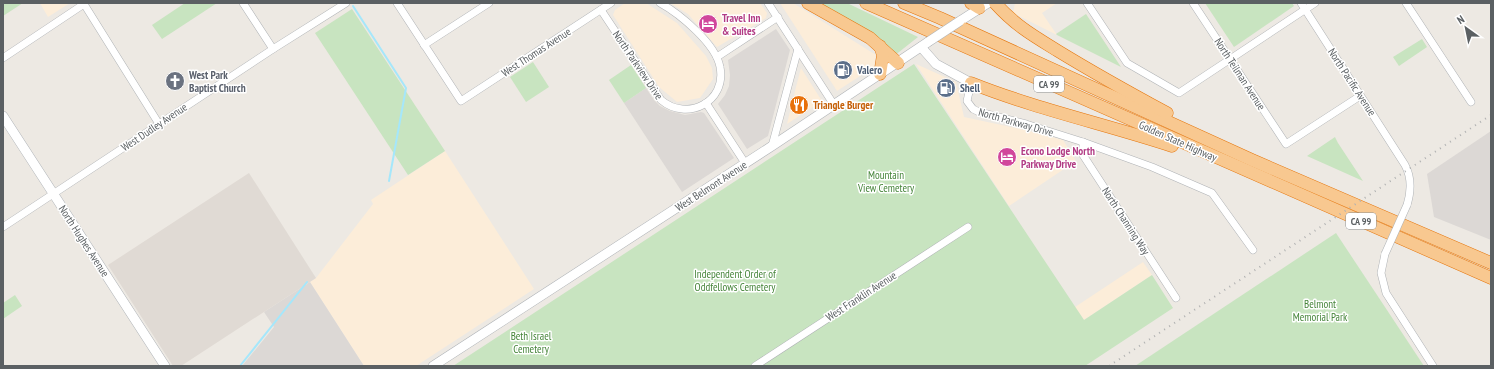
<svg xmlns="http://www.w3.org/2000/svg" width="1494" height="369" viewBox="0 0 1494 369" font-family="'PT Sans Narrow',sans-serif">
<rect width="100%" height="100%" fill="#ede9e3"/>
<g fill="#fcedd9">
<path d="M40,3H70L48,17Z"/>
<path d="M625,3H646L677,23L706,56L712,68L713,79L700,98L677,102L659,87L613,15L615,10Z"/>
<path d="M670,3H760L767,13L766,18L717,47L688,14Z"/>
<path d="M780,3H793L876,55L874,67L837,91Z"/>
<path d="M1015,3H1057L1042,13L1057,35L1013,13Z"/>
<path d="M916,64L956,82L964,117L1025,130L1063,140L1076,161L1009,206Z"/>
<path d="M801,68L822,101L787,124L796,87Z"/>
<path d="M445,151L534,289L416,366H364L310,282L316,278L373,204L371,200Z"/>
<path d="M1143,262L1152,275L1084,320L1075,307Z"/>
</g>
<g fill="#dcd8d5">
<path d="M776,29L790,50L768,136L747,149L718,104L725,95L729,86L730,75L728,60Z"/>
<path d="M646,88L654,100L660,106L670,111L685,115L701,112L704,113L734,158L682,192L624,103Z"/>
<path d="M1491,131V240L1434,217L1427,174Z"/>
<path d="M310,282L364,366H242L274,327L264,312Z"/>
</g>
<path fill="#e0dad4" d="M249,173L316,278L181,366H173L108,265Z"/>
<g fill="#c8e4c0">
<path d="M3,3H23L3,16Z"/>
<path d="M185,3H217L162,39L152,25Z"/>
<path d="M811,3H847L918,37L894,56Z"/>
<path d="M1205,3H1292L1294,6L1234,47Z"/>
<path d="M352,9L445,151L408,175L315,33Z"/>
<path d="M1086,14L1121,67L1057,35L1056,34Z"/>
<path d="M1422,39L1427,47L1399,66L1393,57Z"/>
<path d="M533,62L549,87L526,102L510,77Z"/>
<path d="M914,64L1084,320L1152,275L1173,308L1085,366H453Z"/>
<path d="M631,65L646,88L624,103L609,80Z"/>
<path d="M1335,137L1338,143L1363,181L1307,156Z"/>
<path d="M1336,233L1424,366H1135Z"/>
<path d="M15,295L22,306L3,319V303Z"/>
</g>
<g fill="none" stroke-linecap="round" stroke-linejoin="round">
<g stroke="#a5e7fb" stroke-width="2">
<path d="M353,6L406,88L389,181"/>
<path d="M240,366L307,282"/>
</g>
<defs>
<g id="street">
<path d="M243,3L273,49"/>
<path d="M397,3L461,101L611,3"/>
<path d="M768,3L834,105"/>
<path d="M1087,3L1127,63L1179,93L1315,3"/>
<path d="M1193,3L1286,144L1360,96"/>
<path d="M1301,3L1405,165C1412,178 1411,192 1407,205"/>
<path d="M1406,3L1471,102"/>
<path d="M601,10L661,100C687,122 727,102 720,67C716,44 680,14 660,3"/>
<path d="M424,45L489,3"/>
<path d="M717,57L778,17"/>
<path d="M3,58L84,4L159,124"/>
<path d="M971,83L967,101L973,109L979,112L1026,124L1083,142L1152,167L1212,193L1253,250"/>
<path d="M706,103L745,163"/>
<path d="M1083,142V155L1176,298"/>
<path d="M772,146L798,49"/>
<path d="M3,227L273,49L346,3"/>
<path d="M1385,254L1381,273L1386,293L1433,366"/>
<path d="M755,366L968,227"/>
</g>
<g id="secondary">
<path d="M960,21L988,3"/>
<path d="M921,47L936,64L971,83"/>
<path d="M3,116L165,366"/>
<path d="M433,366L772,146L928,42"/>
</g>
<g id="highway">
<path d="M808,3L870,38L898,63"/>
<path d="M866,3L1491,278"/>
<path d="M904,3L940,18L1252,160L1491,263"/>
<path d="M971,3L979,8"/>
<path d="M995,3C1016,26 1032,35 1058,51C1094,73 1130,93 1167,113"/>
<path d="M880,46L883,55L880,74"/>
<path d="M971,83C1036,109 1105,124 1172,146"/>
</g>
</defs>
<use href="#street" stroke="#afb2b5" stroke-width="8"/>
<use href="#secondary" stroke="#b0b4b8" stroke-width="10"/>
<use href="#highway" stroke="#e5750b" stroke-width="13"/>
<use href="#street" stroke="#fff" stroke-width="7"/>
<use href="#secondary" stroke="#fff" stroke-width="9"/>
<use href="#highway" stroke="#f8c890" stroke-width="12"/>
<path stroke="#b0b1b1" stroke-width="2" stroke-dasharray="1 5" stroke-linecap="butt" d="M1109,366L1491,115"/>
<defs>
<path id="street-bridge" d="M1385,254L1407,205"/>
<path id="secondary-bridge" d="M928,42L960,21"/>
</defs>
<use href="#street-bridge" stroke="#afb2b5" stroke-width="8" stroke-linecap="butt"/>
<use href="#secondary-bridge" stroke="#b0b4b8" stroke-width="10" stroke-linecap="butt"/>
<use href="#street-bridge" stroke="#fff" stroke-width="7"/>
<use href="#secondary-bridge" stroke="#fff" stroke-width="9"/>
</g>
<defs>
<symbol id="hotel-disc" viewBox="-11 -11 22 22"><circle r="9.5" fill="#d1479c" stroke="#fff"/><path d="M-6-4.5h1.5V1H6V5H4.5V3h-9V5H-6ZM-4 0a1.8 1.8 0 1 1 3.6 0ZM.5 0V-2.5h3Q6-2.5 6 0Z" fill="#fff"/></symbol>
<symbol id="fuel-disc" viewBox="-11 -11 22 22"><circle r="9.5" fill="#5c6f8a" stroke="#fff"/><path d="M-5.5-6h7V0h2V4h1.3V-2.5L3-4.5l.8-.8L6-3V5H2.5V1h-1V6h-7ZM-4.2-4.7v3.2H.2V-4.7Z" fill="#fff"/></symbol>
<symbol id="church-disc" viewBox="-11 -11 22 22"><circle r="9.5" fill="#6b7280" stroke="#fff"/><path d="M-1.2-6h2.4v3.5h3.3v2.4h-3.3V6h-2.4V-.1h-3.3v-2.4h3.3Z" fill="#fff"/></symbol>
<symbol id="restaurant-disc" viewBox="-11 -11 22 22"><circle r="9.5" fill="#e8710a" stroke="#fff"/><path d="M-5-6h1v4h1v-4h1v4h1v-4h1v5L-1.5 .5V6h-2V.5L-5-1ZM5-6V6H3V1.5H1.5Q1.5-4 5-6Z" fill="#fff"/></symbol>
</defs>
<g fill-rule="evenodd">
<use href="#hotel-disc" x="697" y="13" width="22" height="22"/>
<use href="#fuel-disc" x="832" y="59" width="22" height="22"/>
<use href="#church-disc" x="164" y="70" width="22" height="22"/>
<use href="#fuel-disc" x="935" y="77" width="22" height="22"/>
<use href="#restaurant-disc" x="788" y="94" width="22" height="22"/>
<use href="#hotel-disc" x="996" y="146" width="22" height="22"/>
</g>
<g text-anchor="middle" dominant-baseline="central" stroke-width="3" stroke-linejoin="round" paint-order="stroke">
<g fill="#fff" stroke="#8c9092" stroke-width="1">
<rect x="1034" y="76" width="30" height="16" rx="3"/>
<rect x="1346" y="213" width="30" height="16" rx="3"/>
</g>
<g font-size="10" font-weight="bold" fill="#5b6063">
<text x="1049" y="84">CA 99</text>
<text x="1361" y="221">CA 99</text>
</g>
<g font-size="11" font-weight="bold" fill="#b23c85" stroke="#fff" text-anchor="start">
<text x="722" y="18">Travel Inn<tspan x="722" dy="13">&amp; Suites</tspan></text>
<text x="1021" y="151">Econo Lodge North<tspan x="1021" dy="13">Parkway Drive</tspan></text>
</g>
<g font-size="11" fill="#5b6063" stroke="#fff">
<text transform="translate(536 52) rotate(-33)">West Thomas Avenue</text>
<text transform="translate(638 65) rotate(56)">North Parkview Drive</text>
<text transform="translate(1240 74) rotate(57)">North Teilman Avenue</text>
<text transform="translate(1352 82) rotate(57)">North Pacific Avenue</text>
<text transform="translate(1016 122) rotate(16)">North Parkway Drive</text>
<text transform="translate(154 127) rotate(-34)">West Dudley Avenue</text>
<text transform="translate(1178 141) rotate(24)">Golden State Highway</text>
<text transform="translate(711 186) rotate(-33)">West Belmont Avenue</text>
<text transform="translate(1126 221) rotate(57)">North Channing Way</text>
<text transform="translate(84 241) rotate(57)">North Hughes Avenue</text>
<text transform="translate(861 296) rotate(-33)">West Franklin Avenue</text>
</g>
<g font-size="11" font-weight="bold" fill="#4e5e75" stroke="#fff" text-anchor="start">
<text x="857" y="70">Valero</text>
<text x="960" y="88">Shell</text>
</g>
<g font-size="11" font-weight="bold" fill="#5b616d" stroke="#fff" text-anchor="start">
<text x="189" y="75">West Park<tspan x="189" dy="13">Baptist Church</tspan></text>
</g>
<g font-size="11" font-weight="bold" fill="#c56008" stroke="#fff" text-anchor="start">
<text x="813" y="105">Triangle Burger</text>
</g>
<g font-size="11" fill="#458439" stroke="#fff">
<text x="886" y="175">Mountain<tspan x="886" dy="13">View Cemetery</tspan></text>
<text x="735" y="274">Independent Order of<tspan x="735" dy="13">Oddfellows Cemetery</tspan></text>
<text x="1320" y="304">Belmont<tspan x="1320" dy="13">Memorial Park</tspan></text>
<text x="531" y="336">Beth Israel<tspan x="531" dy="13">Cemetery</tspan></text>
</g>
</g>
<rect width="1494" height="369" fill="none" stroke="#5b6063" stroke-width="8"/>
<g transform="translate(1466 28) rotate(327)" stroke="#ffffff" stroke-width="3" paint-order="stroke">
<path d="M0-3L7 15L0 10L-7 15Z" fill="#5b6063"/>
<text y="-6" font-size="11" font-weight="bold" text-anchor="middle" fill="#5b6063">N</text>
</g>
</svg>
